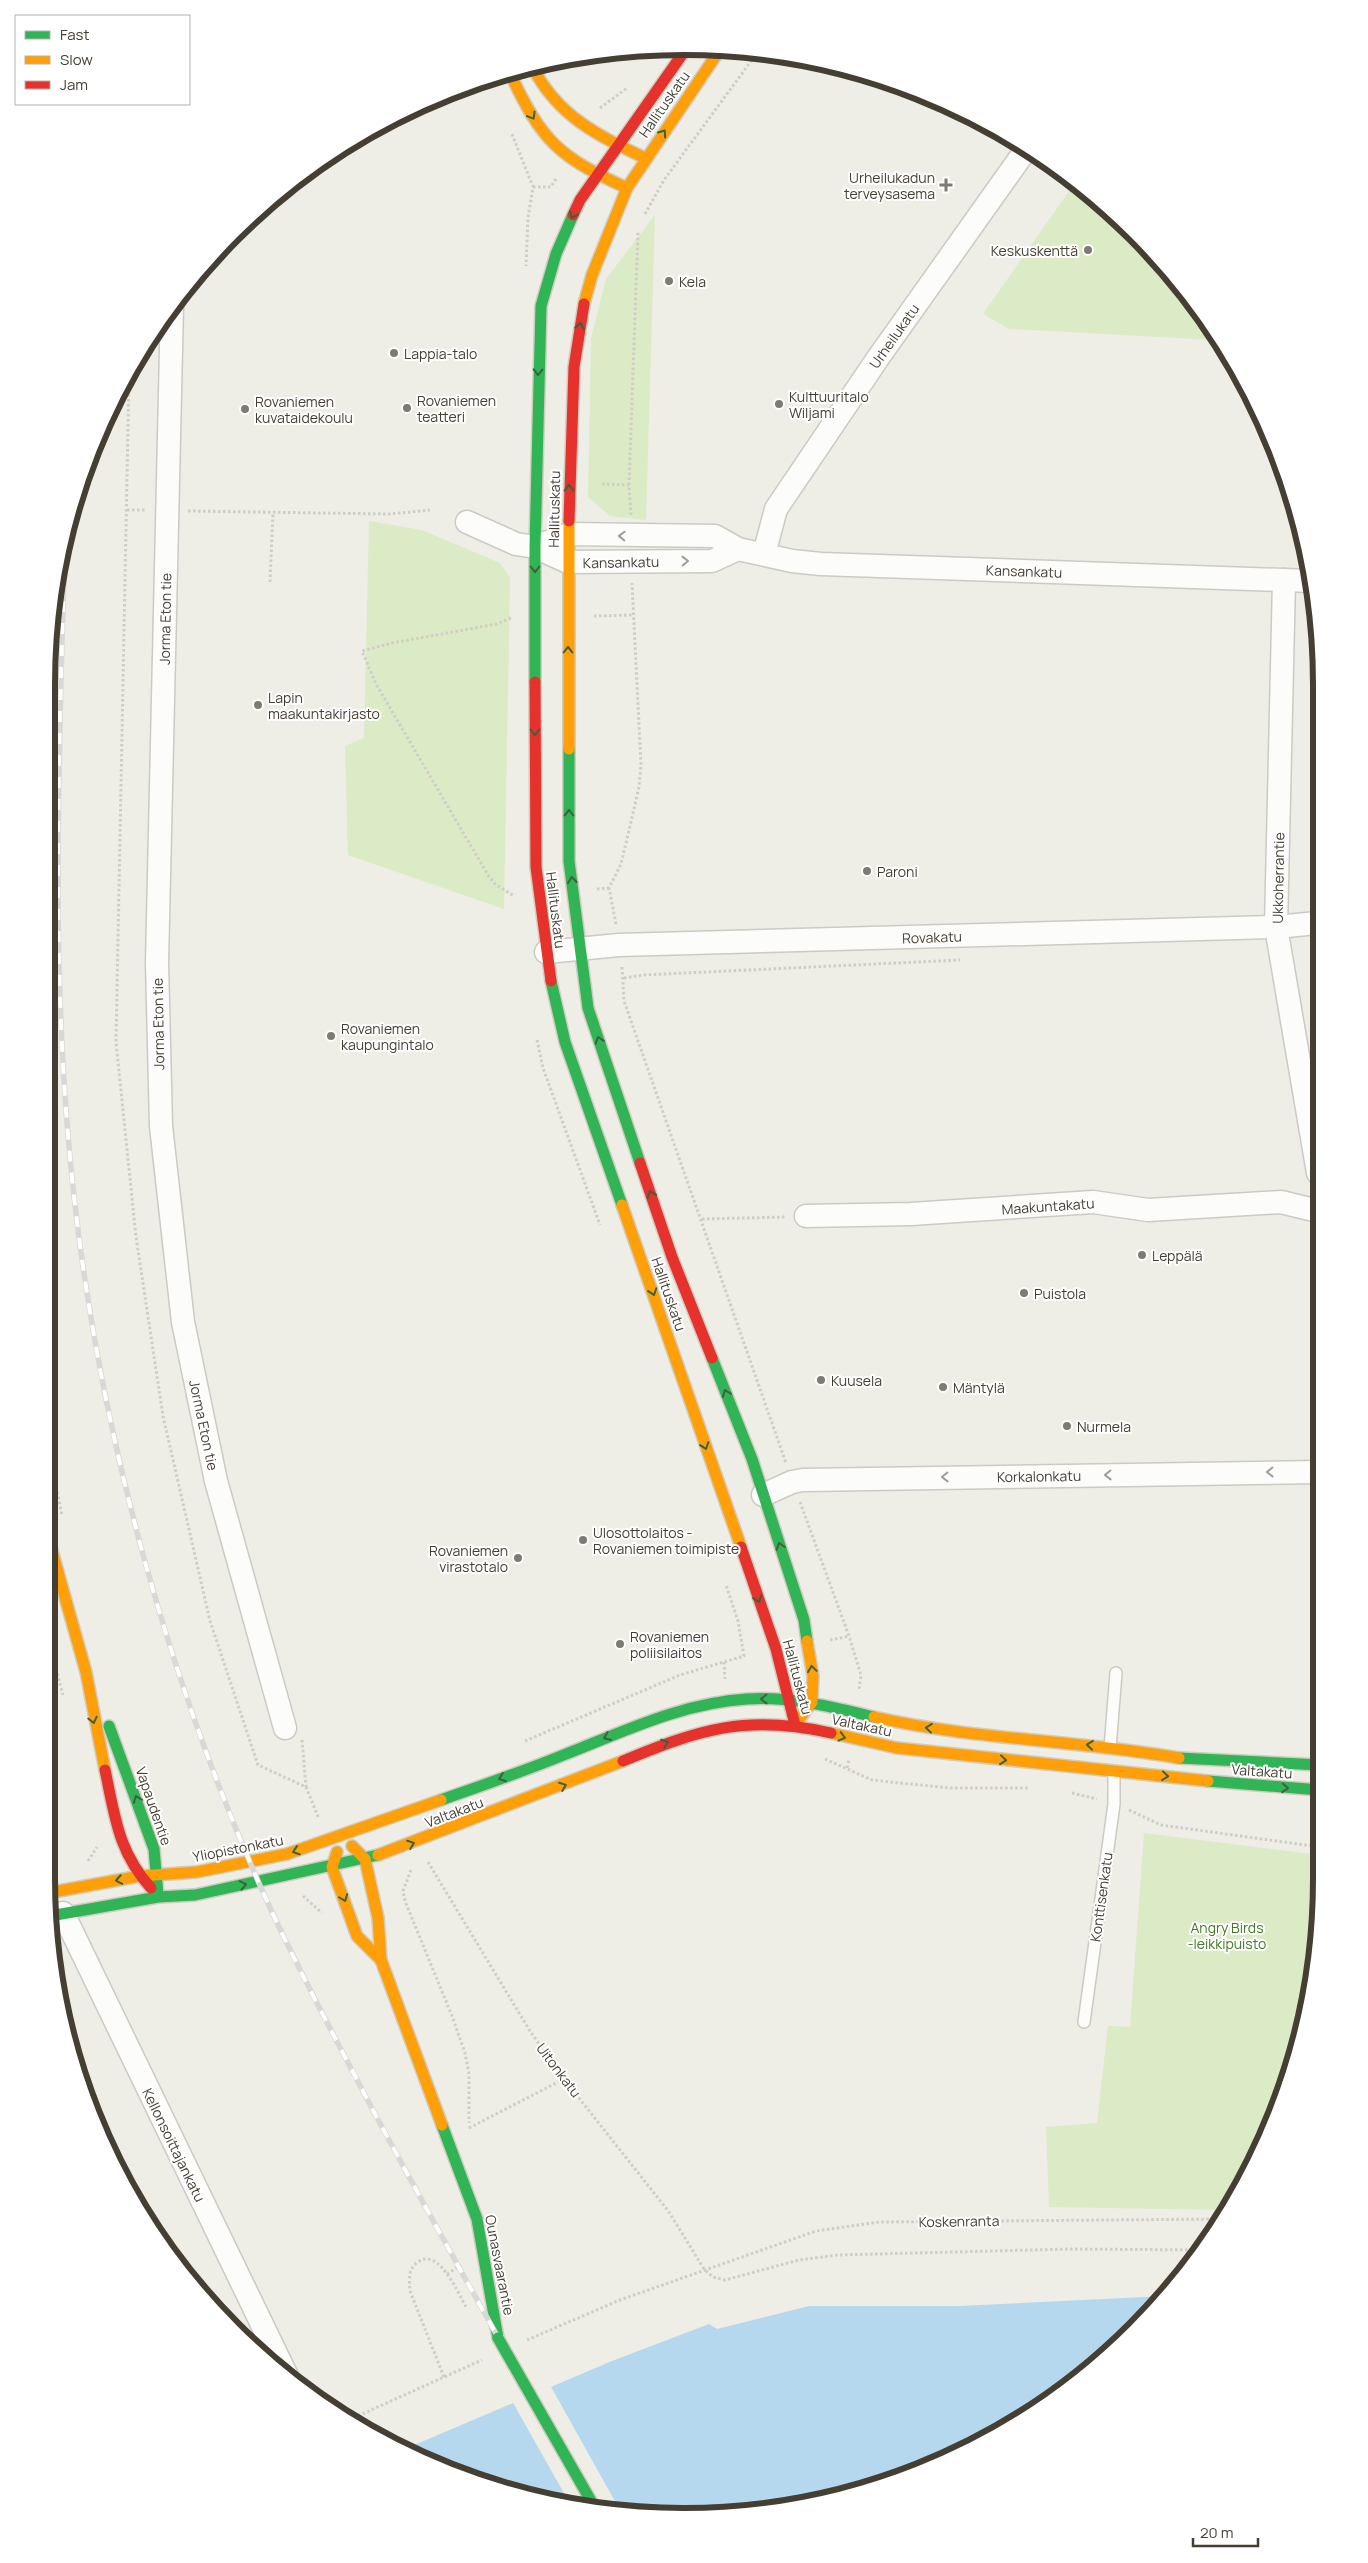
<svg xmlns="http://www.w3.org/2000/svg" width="1368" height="2563" viewBox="0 0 1368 2563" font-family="Manrope,sans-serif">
<rect width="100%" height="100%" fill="#eeede6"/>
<g fill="#dbebc5">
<path d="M1074,184L1104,204L1190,296L1216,340L1009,329L983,314Z"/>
<path d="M655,215L646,520L610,516L588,497L591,339L606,279Z"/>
<path d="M369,521L422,530L500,563L510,578L504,909L348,855L345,746L364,738Z"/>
<path d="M1144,1833L1320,1855V1920L1300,2044L1256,2161L1226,2210L1049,2207L1046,2127L1097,2123L1108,2026L1130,2027Z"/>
</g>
<path fill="#b5d8ef" d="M1165,2296L1135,2330L1039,2409L966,2451L849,2495L726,2515H642L519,2495L440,2468L405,2449L612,2361L709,2324L717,2329L809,2306H959Z"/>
<path fill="#eeede6" d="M550,2385L621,2512L570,2504L512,2401Z"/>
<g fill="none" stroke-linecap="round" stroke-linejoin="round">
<defs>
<g id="lane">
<path d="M1110,1748L1116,1673"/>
<path d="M1084,2022L1114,1804V1771"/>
</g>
<g id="street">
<path d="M172,305L157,963L161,1126L183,1322L199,1399L216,1481L285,1728"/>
<path d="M467,522L516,544L535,547L568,562L712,561L738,549"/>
<path d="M535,547L569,534L715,536L738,549L792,561L821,564L1311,581"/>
<path d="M764,554L776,509L878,358L1025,151"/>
<path d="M1284,580L1276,927L1318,1173"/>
<path d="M546,952L619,945L1276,927L1317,923"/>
<path d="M806,1216L911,1214L1093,1202L1148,1210L1281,1202L1318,1211"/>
<path d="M763,1495L792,1482L803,1480L1319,1472"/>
<path d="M63,1913L287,2376"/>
</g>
<g id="fast">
<path d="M535,682V547L541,306L556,254L573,215"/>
<path d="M569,749V861L588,1008L640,1163"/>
<path d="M551,981L565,1042L622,1205"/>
<path d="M712,1358L752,1459L804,1620L807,1641"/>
<path d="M109,1726L154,1849L158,1895"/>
<path d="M1179,1758L1320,1765"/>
<path d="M1208,1781L1320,1790"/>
<path d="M441,1800C483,1785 525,1771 566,1754C625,1731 682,1703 747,1699C790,1696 832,1707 874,1717"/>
<path d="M50,1916L158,1897L195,1895L378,1855"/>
<path d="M442,2125L477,2219L498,2338"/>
</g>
<g id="slow">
<path d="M533,68C559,117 597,135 645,158"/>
<path d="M510,73C542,142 559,157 627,188"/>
<path d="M584,304L592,275L627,188L721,48"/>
<path d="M569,521V749"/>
<path d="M622,1205L741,1547"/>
<path d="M47,1533L86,1672L105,1770"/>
<path d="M874,1717C974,1740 1078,1740 1179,1758"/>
<path d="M795,1725L812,1702L813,1676L807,1641"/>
<path d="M831,1733L897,1748L1208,1781"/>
<path d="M352,1846L365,1859L378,1918L381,1960L442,2125"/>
<path d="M337,1852L332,1867L357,1936L381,1960"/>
<path d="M378,1855L623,1761"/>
<path d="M48,1893L140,1876L197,1872L287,1854L441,1800"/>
</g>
<g id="jam">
<path d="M573,215L580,200L686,49"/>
<path d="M569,521L574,367L584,304"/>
<path d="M535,682L536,867L551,981"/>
<path d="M640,1163L672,1257L712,1358"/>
<path d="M741,1547L776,1649L795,1725"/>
<path d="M623,1761C700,1729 747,1714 831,1733"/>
<path d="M105,1770C115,1816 118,1852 151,1888"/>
</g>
</defs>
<use href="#lane" stroke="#cccac4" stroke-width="14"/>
<use href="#street" stroke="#cccac4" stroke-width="25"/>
<use href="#fast" stroke="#d0ccbe" stroke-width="14"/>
<use href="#slow" stroke="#d0ccbe" stroke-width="14"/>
<use href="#jam" stroke="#d0ccbe" stroke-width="14"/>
<g stroke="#d0cdc9" stroke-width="3" stroke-dasharray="2.5 2.5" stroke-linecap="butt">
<path d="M600,108L627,88"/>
<path d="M512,134L533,187L528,218L526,266"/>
<path d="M533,187H551L557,177"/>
<path d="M645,214L664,180L757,53"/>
<path d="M129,374L116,1042L136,1237L163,1416L210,1621L258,1765L306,1787L319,1819"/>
<path d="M602,484L629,485"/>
<path d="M127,510H146"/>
<path d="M188,511L389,514L430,510"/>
<path d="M631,515L629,485L638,231"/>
<path d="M270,582L273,513"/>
<path d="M594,616L634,615"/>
<path d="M511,618L497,624L392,643L362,651L376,684L488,875L495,884L514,896"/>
<path d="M597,889L609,888"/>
<path d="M616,924L609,888L621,864L627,839L639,787L641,765L632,583"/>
<path d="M622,967L624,1001L786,1463"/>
<path d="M624,978L643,975L960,960"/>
<path d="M537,1040L543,1068L600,1225"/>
<path d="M702,1219L786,1217"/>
<path d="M47,1443L62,1515"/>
<path d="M800,1502L849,1636L861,1675L859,1690"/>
<path d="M47,1635L63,1695"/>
<path d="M830,1640L849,1636"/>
<path d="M724,1662L725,1679"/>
<path d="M302,1740L306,1787"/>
<path d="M525,1741L680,1675L744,1656L738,1621L726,1585"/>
<path d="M825,1759L872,1780L950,1788H1029"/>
<path d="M847,1768L849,1760"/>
<path d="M1072,1793L1097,1799"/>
<path d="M1129,1810L1161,1825L1320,1847"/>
<path d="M88,1861L97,1847"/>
<path d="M428,1862L530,2031L564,2079L669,2212L704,2269L713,2277L725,2280L799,2260L838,2255L1070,2249L1201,2250"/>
<path d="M411,1870L403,1891L405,1901L452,2016L465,2053L469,2074V2123"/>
<path d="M303,1896L322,1913"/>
<path d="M469,2128L564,2079"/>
<path d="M447,2274L461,2265"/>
<path d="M527,2340L620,2300L816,2231L879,2222L1220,2219"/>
<path d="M444,2377L410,2291C409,2280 408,2268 418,2262C439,2247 458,2293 466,2307"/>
<path d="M349,2420L482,2360"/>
</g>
<use href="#lane" stroke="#fcfcfb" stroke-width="11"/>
<use href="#street" stroke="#fcfcfb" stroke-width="22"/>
<use href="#fast" stroke="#30b455" stroke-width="11"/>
<use href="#slow" stroke="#ff9f0a" stroke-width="11"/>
<use href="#jam" stroke="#e5322d" stroke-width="11"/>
<defs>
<path id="rail" d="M65,535C59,759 49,982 75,1205C102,1440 169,1683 266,1899C299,1972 338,2043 375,2114C446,2246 520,2377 594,2507"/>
</defs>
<use href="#rail" stroke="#d8d8d7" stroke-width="5.5"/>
<use href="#rail" stroke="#fff" stroke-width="4" stroke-dasharray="11" stroke-linecap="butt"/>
<defs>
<path id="fast-bridge" d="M498,2338L595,2508"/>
</defs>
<use href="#fast-bridge" stroke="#d0ccbe" stroke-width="14" stroke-linecap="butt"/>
<use href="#fast-bridge" stroke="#30b455" stroke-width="11"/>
</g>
<defs><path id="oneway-chevron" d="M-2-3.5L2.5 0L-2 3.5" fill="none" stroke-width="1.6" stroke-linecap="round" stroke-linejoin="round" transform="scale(1.25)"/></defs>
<g stroke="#3e613d">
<use href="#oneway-chevron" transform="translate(532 116) rotate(59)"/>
<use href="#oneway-chevron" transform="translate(663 133) rotate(-55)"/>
<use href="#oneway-chevron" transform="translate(573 215) rotate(114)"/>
<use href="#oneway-chevron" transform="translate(580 326) rotate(-80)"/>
<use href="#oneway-chevron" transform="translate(538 372) rotate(91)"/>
<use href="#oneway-chevron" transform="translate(569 488) rotate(-90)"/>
<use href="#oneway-chevron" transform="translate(535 569) rotate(90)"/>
<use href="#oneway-chevron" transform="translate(568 650) rotate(-90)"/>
<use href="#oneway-chevron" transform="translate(535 732) rotate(90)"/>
<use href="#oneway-chevron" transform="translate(569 813) rotate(-90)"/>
<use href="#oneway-chevron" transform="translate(572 880) rotate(-97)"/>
<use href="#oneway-chevron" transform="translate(599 1040) rotate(-108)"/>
<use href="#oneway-chevron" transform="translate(651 1194) rotate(-109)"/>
<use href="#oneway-chevron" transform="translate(653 1292) rotate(71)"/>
<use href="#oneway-chevron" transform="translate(726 1393) rotate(-111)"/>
<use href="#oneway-chevron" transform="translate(705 1446) rotate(71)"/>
<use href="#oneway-chevron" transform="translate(780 1546) rotate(-108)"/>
<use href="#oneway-chevron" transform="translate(758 1599) rotate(70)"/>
<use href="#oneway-chevron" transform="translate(812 1669) rotate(-98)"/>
<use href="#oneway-chevron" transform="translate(764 1699) rotate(179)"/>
<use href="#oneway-chevron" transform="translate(93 1720) rotate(77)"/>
<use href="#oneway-chevron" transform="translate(929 1728) rotate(-174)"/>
<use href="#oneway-chevron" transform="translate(607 1737) rotate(157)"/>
<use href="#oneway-chevron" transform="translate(842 1737) rotate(14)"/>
<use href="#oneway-chevron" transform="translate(665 1743) rotate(-20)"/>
<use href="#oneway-chevron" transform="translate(1090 1745) rotate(-174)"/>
<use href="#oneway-chevron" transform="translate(1003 1760) rotate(6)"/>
<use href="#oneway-chevron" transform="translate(1165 1776) rotate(6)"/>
<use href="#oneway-chevron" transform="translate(502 1778) rotate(160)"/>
<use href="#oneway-chevron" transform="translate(563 1786) rotate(-21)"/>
<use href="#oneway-chevron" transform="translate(1285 1788) rotate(4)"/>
<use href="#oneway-chevron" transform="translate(137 1799) rotate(-111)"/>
<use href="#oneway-chevron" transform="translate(411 1844) rotate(-21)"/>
<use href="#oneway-chevron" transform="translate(296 1851) rotate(162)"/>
<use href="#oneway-chevron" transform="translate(119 1880) rotate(170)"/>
<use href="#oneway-chevron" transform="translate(243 1885) rotate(-11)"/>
<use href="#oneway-chevron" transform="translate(344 1898) rotate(69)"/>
</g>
<g stroke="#a09d97">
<use href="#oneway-chevron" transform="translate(622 536) rotate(-178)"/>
<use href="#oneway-chevron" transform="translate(685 561) rotate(-1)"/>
<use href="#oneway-chevron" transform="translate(1270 1472) rotate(179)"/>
<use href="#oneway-chevron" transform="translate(1108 1475) rotate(179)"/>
<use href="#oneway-chevron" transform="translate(945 1477) rotate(179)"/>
</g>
<g fill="#807b72" stroke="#fff" stroke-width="2">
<path d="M943.5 177.5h5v5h5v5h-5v5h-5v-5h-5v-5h5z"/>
<circle cx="1088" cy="250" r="5"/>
<circle cx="669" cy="281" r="5"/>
<circle cx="394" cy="353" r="5"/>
<circle cx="779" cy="404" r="5"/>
<circle cx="407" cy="408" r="5"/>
<circle cx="245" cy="409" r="5"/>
<circle cx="258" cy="705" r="5"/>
<circle cx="867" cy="871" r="5"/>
<circle cx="331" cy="1036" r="5"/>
<circle cx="1142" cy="1255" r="5"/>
<circle cx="1024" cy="1293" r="5"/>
<circle cx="821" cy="1380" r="5"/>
<circle cx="943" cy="1387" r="5"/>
<circle cx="1067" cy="1426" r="5"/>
<circle cx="583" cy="1540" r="5"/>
<circle cx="518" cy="1558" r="5"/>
<circle cx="620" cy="1644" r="5"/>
</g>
<g text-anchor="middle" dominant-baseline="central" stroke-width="4" stroke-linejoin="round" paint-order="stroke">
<g font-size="14" fill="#443e33" stroke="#fff">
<text transform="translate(664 104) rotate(-55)">Hallituskatu</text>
<text transform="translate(894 336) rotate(-55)">Urheilukatu</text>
<text transform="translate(554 509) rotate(-89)">Hallituskatu</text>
<text transform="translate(621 562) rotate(-1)">Kansankatu</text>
<text transform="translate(1024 571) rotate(2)">Kansankatu</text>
<text transform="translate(165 619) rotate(-89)">Jorma Eton tie</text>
<text transform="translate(1278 878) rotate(-89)">Ukkoherrantie</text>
<text transform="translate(556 910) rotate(83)">Hallituskatu</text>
<text transform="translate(932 937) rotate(-2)">Rovakatu</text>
<text transform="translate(158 1024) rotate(-91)">Jorma Eton tie</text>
<text transform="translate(1048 1206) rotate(-4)">Maakuntakatu</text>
<text transform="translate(669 1294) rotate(71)">Hallituskatu</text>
<text transform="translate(204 1425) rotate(78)">Jorma Eton tie</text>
<text transform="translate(1039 1476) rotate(-1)">Korkalonkatu</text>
<text transform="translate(798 1677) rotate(75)">Hallituskatu</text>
<text transform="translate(862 1725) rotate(12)">Valtakatu</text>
<text transform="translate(1262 1771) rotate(4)">Valtakatu</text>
<text transform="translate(154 1806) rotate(71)">Vapaudentie</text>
<text transform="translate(454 1812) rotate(-21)">Valtakatu</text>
<text transform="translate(238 1848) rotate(-11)">Yliopistonkatu</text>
<text transform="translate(1101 1897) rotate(-82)">Konttisenkatu</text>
<text transform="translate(559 2070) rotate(53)">Uitonkatu</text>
<text transform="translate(174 2145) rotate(64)">Kellonsoittajankatu</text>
<text transform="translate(959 2221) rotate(-1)">Koskenranta</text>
<text transform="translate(500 2265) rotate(79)">Ounasvaarantie</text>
</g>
<g font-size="14" fill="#443e33" stroke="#fff" text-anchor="start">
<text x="935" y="177" text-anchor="end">Urheilukadun<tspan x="935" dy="16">terveysasema</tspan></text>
<text x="1078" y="250" text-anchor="end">Keskuskenttä</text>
<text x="679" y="281">Kela</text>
<text x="404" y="353">Lappia-talo</text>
<text x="789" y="396">Kulttuuritalo<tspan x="789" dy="16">Wiljami</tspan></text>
<text x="417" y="400">Rovaniemen<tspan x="417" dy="16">teatteri</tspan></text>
<text x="255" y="401">Rovaniemen<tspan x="255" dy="16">kuvataidekoulu</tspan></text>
<text x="268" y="697">Lapin<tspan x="268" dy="16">maakuntakirjasto</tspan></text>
<text x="877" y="871">Paroni</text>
<text x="341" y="1028">Rovaniemen<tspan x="341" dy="16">kaupungintalo</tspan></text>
<text x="1152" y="1255">Leppälä</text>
<text x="1034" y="1293">Puistola</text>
<text x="831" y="1380">Kuusela</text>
<text x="953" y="1387">Mäntylä</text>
<text x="1077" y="1426">Nurmela</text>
<text x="593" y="1532">Ulosottolaitos -<tspan x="593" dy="16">Rovaniemen toimipiste</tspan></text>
<text x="508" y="1550" text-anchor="end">Rovaniemen<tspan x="508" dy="16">virastotalo</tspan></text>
<text x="630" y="1636">Rovaniemen<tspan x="630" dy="16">poliisilaitos</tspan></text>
</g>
<g font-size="14" fill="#447825" stroke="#fff">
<text x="1227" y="1927">Angry Birds<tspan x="1227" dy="16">-leikkipuisto</tspan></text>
</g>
</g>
<path d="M0 0H1368V2563H0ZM684 55H684A629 629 0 0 1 1313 684V1879A629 629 0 0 1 684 2508H684A629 629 0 0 1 55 1879V684A629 629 0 0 1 684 55Z" fill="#fff" fill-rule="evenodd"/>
<path fill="none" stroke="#443e33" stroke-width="6" d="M684 55H684A629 629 0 0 1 1313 684V1879A629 629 0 0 1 684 2508H684A629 629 0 0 1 55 1879V684A629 629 0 0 1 684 55Z"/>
<rect x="15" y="15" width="175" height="90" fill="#ffffff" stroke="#b4b2ad"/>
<rect x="25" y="31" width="25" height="8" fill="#30b455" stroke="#b4b2ad"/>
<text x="60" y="40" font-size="15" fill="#443e33">Fast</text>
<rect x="25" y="56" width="25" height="8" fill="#ff9f0a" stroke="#b4b2ad"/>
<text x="60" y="65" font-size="15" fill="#443e33">Slow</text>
<rect x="25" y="81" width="25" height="8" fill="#e5322d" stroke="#b4b2ad"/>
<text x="60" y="90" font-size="15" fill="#443e33">Jam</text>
<path d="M1193 2538v8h65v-8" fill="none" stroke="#443e33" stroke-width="2.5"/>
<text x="1200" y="2538" font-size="15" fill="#443e33" stroke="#ffffff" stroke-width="4" paint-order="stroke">20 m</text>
</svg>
